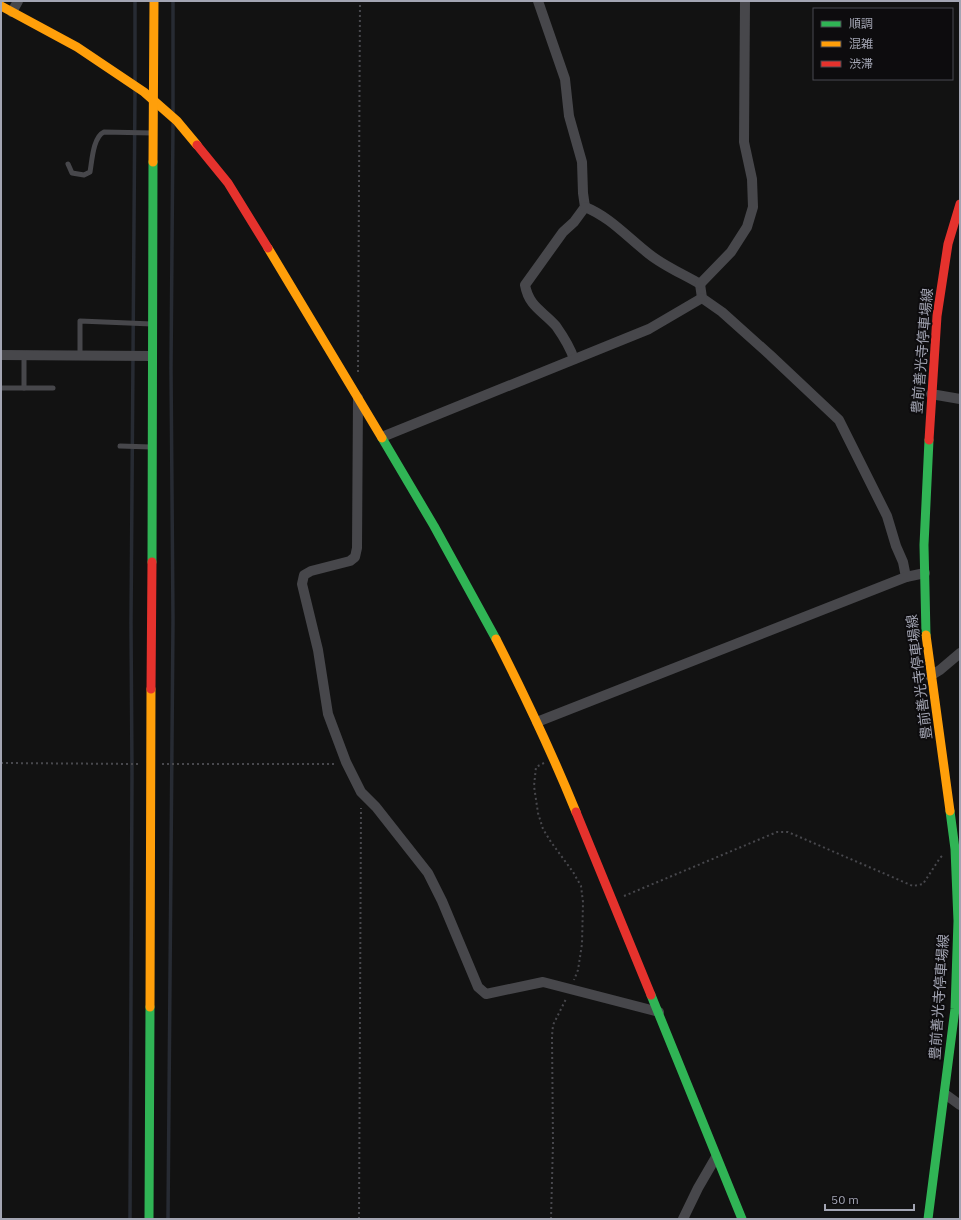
<svg xmlns="http://www.w3.org/2000/svg" width="961" height="1220" viewBox="0 0 961 1220" font-family="'IBM Plex Sans','Noto Sans JP',sans-serif">
<rect width="100%" height="100%" fill="#121212"/>
<g fill="none" stroke-linecap="round" stroke-linejoin="round">
<g stroke="#272b33" stroke-width="3.5">
<path d="M173,1V112"/>
<path d="M135,82V1"/>
<path d="M130,1219L132,773L131,623L135,90"/>
<path d="M168,1219L173,620L171,368L173,124"/>
</g>
<g stroke="#48484d" stroke-width="2" stroke-dasharray="2 3" stroke-linecap="butt">
<path d="M358,372L360,1"/>
<path d="M1,763L138,764"/>
<path d="M544,763L536,767L534,786L538,813L543,829L551,842L573,872L581,886L583,902L582,944L578,970L574,980"/>
<path d="M162,764H336"/>
<path d="M624,896L777,832H788L913,886L923,884L940,858L942,856"/>
<path d="M359,1219L361,808"/>
<path d="M551,1219L553,1143L552,1036L553,1025L566,999"/>
</g>
<g stroke="#47474b" stroke-width="5">
<path d="M68,164L72,173L84,175L90,172C92,161 93,137 104,132L152,133"/>
<path d="M80,354V321L152,324"/>
<path d="M24,355V388"/>
<path d="M1,388H53"/>
<path d="M120,446L151,447"/>
</g>
<g stroke="#47474b" stroke-width="10">
<path d="M538,1L565,79L569,116L582,162L583,193L585,207L574,222L563,232L525,285C529,307 543,311 556,326C563,336 570,347 574,359"/>
<path d="M12,12L18,1"/>
<path d="M585,207C610,217 627,237 649,254C664,266 683,274 700,284"/>
<path d="M700,284L702,298L722,312L770,355L839,420L887,516L896,546L903,562L906,577"/>
<path d="M700,284L731,252L747,227L753,207L752,179L744,142L745,1"/>
<path d="M1,355L152,356"/>
<path d="M931,394L960,399"/>
<path d="M358,398L357,548L355,557L350,561L311,571L304,575L302,584L318,650L328,714L346,762L361,792L376,807L428,873L442,901L478,987L486,994L543,982L659,1012"/>
<path d="M382,437L649,329L702,298"/>
<path d="M930,676L940,670L960,653"/>
<path d="M537,722L906,577L925,573"/>
<path d="M945,1094L960,1105"/>
<path d="M683,1219L698,1188L716,1157"/>
</g>
<g stroke="#30b455" stroke-width="9">
<path d="M382,438L434,526L496,639"/>
<path d="M152,562L153,162"/>
<path d="M926,635L924,545L929,440"/>
<path d="M651,995L742,1219"/>
<path d="M149,1219L150,1007"/>
<path d="M928,1219L955,1009L958,921L955,849L950,811"/>
</g>
<g stroke="#ff9f0a" stroke-width="9">
<path d="M1,6L77,47L144,92L177,121L197,145"/>
<path d="M153,162L154,1"/>
<path d="M268,248L382,438"/>
<path d="M926,635L950,811"/>
<path d="M496,639C525,696 552,753 576,812"/>
<path d="M150,1007L151,689"/>
</g>
<g stroke="#e5322d" stroke-width="9">
<path d="M197,145L228,183L268,248"/>
<path d="M929,440L937,316L948,244L960,204"/>
<path d="M151,689L152,562"/>
<path d="M576,812L651,995"/>
</g>
</g>
<g text-anchor="middle" dominant-baseline="central" stroke-width="4" stroke-linejoin="round" paint-order="stroke">
<g font-size="14" fill="#a3a5b3" stroke="#0d0c0e">
<text transform="translate(922 351) rotate(-85)">豊前善光寺停車場線</text>
<text transform="translate(919 677) rotate(-97)">豊前善光寺停車場線</text>
<text transform="translate(939 997) rotate(-86)">豊前善光寺停車場線</text>
</g>
</g>
<rect width="961" height="1220" fill="none" stroke="#a3a5b3" stroke-width="4"/>
<rect x="813" y="8" width="140" height="72" fill="#0d0c0e" stroke="#494950"/>
<rect x="821" y="21" width="20" height="6" fill="#30b455" stroke="#494950"/>
<text x="849" y="28" font-size="12" fill="#a3a5b3">順調</text>
<rect x="821" y="41" width="20" height="6" fill="#ff9f0a" stroke="#494950"/>
<text x="849" y="48" font-size="12" fill="#a3a5b3">混雑</text>
<rect x="821" y="61" width="20" height="6" fill="#e5322d" stroke="#494950"/>
<text x="849" y="68" font-size="12" fill="#a3a5b3">渋滞</text>
<path d="M825 1204v6h89v-6" fill="none" stroke="#a3a5b3" stroke-width="2"/>
<text x="831" y="1204" font-size="12" fill="#a3a5b3" stroke="#0d0c0e" stroke-width="3" paint-order="stroke">50 m</text>
</svg>
